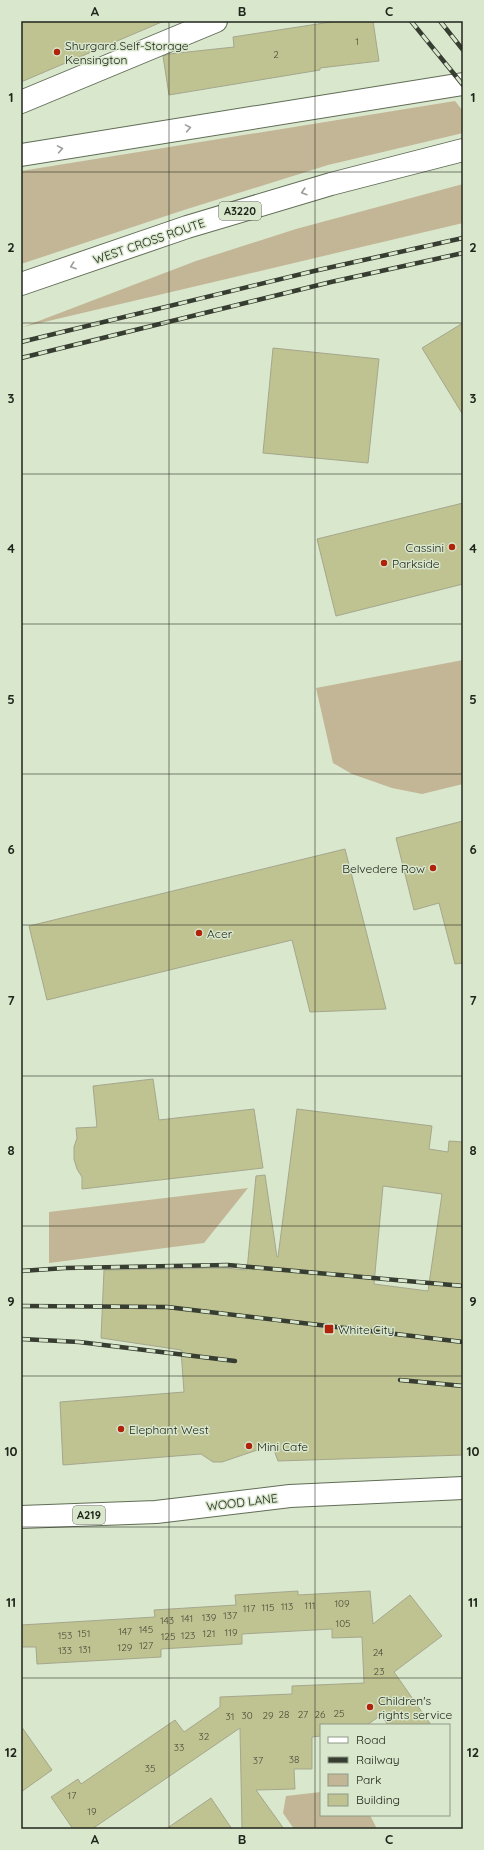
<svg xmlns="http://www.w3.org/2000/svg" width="484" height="1850" viewBox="0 0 484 1850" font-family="Quicksand,sans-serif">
<rect width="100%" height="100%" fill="#d9e7cd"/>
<g fill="#c2b696">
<path d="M455,101L463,111V133L328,165L184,210L21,264V171Z"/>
<path d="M463,184V223L23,327L196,261L296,229Z"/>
<path d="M463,660V784L422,794L392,788L352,774L333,763L316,688Z"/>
<path d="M248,1188L204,1243L49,1263V1212Z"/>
<path d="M321,1792V1815H370L377,1829H294L283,1813L286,1796Z"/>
</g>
<g fill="#bfc291" stroke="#a5a78c" fill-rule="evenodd">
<path d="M21,21H164L21,82Z"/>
<path d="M337,21H373L379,61L320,68V70L169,95L163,56L169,54L234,47L233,37Z"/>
<path d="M463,323V415L422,348Z"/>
<path d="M273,348L379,359L368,463L263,453Z"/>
<path d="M463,503V584L336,616L317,539Z"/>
<path d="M463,821V963L455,964L439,903L414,910L396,838Z"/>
<path d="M345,849L386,1009L310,1012L292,940L47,1000L29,926Z"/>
<path d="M153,1079L159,1120L254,1109L263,1168L82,1189V1177L77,1169L74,1159V1147L77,1138L76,1128L97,1127L93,1086Z"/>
<path d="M297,1109L432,1126L429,1149L448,1152L449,1141L463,1142V1455L278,1461L272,1445L222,1462H213L201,1454L63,1465L60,1402L184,1392L181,1350L101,1338L104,1270L224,1268L247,1270L256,1176L265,1175L277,1257H278ZM383,1186L442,1194L428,1291L374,1284Z"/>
<path d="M298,1591V1595L370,1591L373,1624L410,1595L442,1636L394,1672L431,1725H388L381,1715L367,1725H321V1736L312,1737V1769H294L295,1789L256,1790L284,1829H242L240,1728L92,1829H73L51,1797L78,1779L81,1784L175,1720L184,1732L220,1707V1697L292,1694V1686L364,1683L362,1637L332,1638V1629L242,1634V1644L161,1649V1657L37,1664L36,1647H21V1625L155,1617L154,1610L236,1605L235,1595Z"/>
<path d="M21,1726L52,1770L21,1792Z"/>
<path d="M211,1798L232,1829H166Z"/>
</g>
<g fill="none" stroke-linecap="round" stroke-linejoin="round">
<defs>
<path id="minor" d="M21,102L216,21"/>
<path id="primary" d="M21,1517L156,1512L290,1496L463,1488"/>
<g id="trunk">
<path d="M21,155L463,84"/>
<path d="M21,284L187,227L331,184L463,150"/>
</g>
</defs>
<use href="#minor" stroke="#616d56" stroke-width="24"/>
<use href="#primary" stroke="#616d56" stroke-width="24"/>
<use href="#trunk" stroke="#616d56" stroke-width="24"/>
<use href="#minor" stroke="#fff" stroke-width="22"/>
<use href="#primary" stroke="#fff" stroke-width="22"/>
<use href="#trunk" stroke="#fff" stroke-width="22"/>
<defs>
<g id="rail">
<path d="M411,21L463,85"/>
<path d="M440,21L463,50"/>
<path d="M21,342L314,271L463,238"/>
<path d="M21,358L331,282L463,253"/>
<path d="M21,1271L65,1268L228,1265L463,1286"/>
<path d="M21,1306L167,1307L463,1342"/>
<path d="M21,1339L79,1342L235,1361"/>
<path d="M400,1380L463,1386"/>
</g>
</defs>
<use href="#rail" stroke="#373d31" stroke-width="4.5"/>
<use href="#rail" stroke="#d9e7cd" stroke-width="3" stroke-dasharray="9" stroke-linecap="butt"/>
</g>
<defs><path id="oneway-chevron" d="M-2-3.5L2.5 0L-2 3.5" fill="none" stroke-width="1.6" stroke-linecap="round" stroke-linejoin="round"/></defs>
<g stroke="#9b9d98">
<use href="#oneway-chevron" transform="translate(188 128) rotate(-10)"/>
<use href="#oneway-chevron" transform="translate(60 149) rotate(-10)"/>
<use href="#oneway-chevron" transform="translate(304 192) rotate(163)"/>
<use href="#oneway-chevron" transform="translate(73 266) rotate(161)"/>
</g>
<path fill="none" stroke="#20251b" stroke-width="1" stroke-opacity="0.55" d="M169,21V1829M315,21V1829M21,172H463M21,323H463M21,474H463M21,624H463M21,774H463M21,925H463M21,1076H463M21,1226H463M21,1376H463M21,1527H463M21,1678H463"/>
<g fill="#b0230b" stroke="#d9e7cd" stroke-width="1.5">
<circle cx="57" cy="52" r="4"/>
<circle cx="452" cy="547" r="4"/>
<circle cx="384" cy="563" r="4"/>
<circle cx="433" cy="868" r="4"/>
<circle cx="199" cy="933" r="4"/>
<rect x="324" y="1324" width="10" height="10" rx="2"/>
<circle cx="121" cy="1429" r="4"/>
<circle cx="249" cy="1446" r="4"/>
<circle cx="370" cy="1707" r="4"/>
</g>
<g text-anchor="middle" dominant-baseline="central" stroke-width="3" stroke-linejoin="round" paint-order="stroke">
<g font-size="10" fill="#484c38">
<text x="357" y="41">1</text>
<text x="276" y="54">2</text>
<text x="342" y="1603">109</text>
<text x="310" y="1605">111</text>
<text x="287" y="1606">113</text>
<text x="268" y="1607">115</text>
<text x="249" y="1608">117</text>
<text x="230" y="1615">137</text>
<text x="209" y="1617">139</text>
<text x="187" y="1618">141</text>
<text x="167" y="1620">143</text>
<text x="343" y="1623">105</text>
<text x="146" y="1629">145</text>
<text x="125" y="1631">147</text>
<text x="231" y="1632">119</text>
<text x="84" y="1633">151</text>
<text x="209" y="1633">121</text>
<text x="65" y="1635">153</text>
<text x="188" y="1635">123</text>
<text x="168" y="1636">125</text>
<text x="146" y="1645">127</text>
<text x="125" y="1647">129</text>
<text x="85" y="1649">131</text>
<text x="65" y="1650">133</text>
<text x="378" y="1652">24</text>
<text x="379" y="1671">23</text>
<text x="339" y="1713">25</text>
<text x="284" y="1714">28</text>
<text x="303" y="1714">27</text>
<text x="320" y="1714">26</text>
<text x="247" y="1715">30</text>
<text x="268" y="1715">29</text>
<text x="230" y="1716">31</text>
<text x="204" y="1736">32</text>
<text x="179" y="1747">33</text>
<text x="294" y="1759">38</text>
<text x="258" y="1760">37</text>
<text x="150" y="1768">35</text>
<text x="72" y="1795">17</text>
<text x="92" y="1811">19</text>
</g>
<g fill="#d9e7cd" stroke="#585f50" stroke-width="1">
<rect x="219" y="202" width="42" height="18" rx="3"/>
<rect x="73" y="1506" width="32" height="18" rx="3"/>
</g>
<g font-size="11" font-weight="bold" fill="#20251b">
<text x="240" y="211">A3220</text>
<text x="89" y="1515">A219</text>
</g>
<g font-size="12" fill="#20251b" stroke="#d9e7cd" text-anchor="start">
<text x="65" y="45">Shurgard Self-Storage<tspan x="65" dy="14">Kensington</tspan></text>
<text x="444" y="547" text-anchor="end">Cassini</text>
<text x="392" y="563">Parkside</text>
<text x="425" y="868" text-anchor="end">Belvedere Row</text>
<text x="207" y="933">Acer</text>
<text x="338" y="1329">White City</text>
<text x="129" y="1429">Elephant West</text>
<text x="257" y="1446">Mini Cafe</text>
<text x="378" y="1700">Children's<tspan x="378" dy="14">rights service</tspan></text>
</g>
<g font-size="12" fill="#20251b" stroke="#d9e7cd">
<text transform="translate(149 241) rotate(-19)">WEST CROSS ROUTE</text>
<text transform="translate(242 1502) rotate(-7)">WOOD LANE</text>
</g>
</g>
<rect width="484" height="1850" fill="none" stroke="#d9e7cd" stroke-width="44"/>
<rect x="320" y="1724" width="130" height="92" fill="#d9e7cd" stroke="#8f9986"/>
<rect x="328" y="1737" width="20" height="6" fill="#ffffff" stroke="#8f9986"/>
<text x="356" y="1744" font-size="12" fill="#20251b">Road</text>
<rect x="328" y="1757" width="20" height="6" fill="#373d31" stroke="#8f9986"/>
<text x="356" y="1764" font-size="12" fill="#20251b">Railway</text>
<rect x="328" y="1774" width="20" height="12" fill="#c2b696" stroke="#8f9986"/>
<text x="356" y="1784" font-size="12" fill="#20251b">Park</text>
<rect x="328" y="1794" width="20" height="12" fill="#bfc291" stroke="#8f9986"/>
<text x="356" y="1804" font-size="12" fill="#20251b">Building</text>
<rect x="22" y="22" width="440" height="1806" fill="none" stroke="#20251b" stroke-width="1.5"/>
<g font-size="13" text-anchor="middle" font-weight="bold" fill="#20251b">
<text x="95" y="16">A</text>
<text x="242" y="16">B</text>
<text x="389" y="16">C</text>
<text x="11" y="102">1</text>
<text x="473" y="102">1</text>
<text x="11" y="252">2</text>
<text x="473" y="252">2</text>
<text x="11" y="403">3</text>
<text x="473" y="403">3</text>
<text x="11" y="553">4</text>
<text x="473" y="553">4</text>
<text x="11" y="704">5</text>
<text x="473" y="704">5</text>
<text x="11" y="854">6</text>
<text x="473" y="854">6</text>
<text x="11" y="1005">7</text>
<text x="473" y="1005">7</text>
<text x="11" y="1155">8</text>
<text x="473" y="1155">8</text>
<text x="11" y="1306">9</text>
<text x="473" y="1306">9</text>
<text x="11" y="1456">10</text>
<text x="473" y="1456">10</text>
<text x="11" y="1607">11</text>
<text x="473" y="1607">11</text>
<text x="11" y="1757">12</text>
<text x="473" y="1757">12</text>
<text x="95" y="1844">A</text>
<text x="242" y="1844">B</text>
<text x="389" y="1844">C</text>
</g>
</svg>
